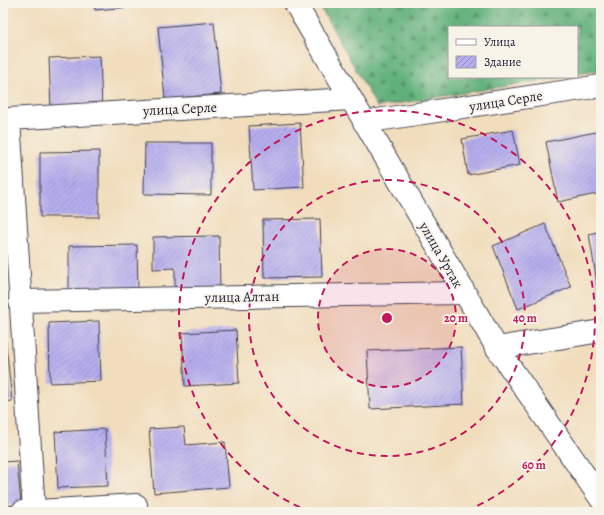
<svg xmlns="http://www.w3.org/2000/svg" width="604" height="515" viewBox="0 0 604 515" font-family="Alegreya,serif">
<defs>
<pattern id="forest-firs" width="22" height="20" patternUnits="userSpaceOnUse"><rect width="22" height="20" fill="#60b07a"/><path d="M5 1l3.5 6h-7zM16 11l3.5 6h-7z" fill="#4f8f65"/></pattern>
<pattern id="building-hatch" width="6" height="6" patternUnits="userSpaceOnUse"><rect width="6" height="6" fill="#b6adee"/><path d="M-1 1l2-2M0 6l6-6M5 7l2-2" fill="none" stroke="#948cc2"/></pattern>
</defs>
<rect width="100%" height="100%" fill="#f7f3e8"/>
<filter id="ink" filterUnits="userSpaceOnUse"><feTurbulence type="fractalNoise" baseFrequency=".025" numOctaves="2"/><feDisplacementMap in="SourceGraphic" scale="8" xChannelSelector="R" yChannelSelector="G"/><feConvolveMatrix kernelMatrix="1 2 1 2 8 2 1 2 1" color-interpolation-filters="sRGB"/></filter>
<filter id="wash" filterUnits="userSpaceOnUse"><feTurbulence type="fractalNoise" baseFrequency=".012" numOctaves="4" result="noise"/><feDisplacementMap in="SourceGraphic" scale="16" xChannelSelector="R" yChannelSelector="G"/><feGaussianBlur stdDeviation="0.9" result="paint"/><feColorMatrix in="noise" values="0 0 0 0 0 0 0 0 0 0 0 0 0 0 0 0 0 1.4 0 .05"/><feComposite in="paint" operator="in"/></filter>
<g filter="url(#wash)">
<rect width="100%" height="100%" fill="#f1ddbc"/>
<path fill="url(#forest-firs)" stroke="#41695a" d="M318,3H601V70L577,74V27H449V77H562L377,107Z"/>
<g id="blocks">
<g fill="url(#building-hatch)">
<path d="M94,3H152L153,5L95,10Z"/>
<path d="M214,22L221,94L165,99L158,27Z"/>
<path d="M100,56L102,108L51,110L49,58Z"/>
<path d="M300,123L304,187L253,190L249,126Z"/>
<path d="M513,130L520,165L468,175L462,139Z"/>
<path d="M601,131V193L558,202L546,142Z"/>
<path d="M145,143H211V195L144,194Z"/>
<path d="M99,151V217H40V152Z"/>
<path d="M320,219L322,277L264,278L263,220Z"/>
<path d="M545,224L571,287L518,309L493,246Z"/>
<path d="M601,231V301H600L589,234Z"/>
<path d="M219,236L220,291L175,292V268L153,269V237Z"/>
<path d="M137,245L138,292L69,293V246Z"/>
<path d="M99,321L101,381L50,383L49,323Z"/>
<path d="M236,330L239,383L185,386L182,333Z"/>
<path d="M3,335H5L12,401L3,402Z"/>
<path d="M461,347L464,404L370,409L367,351Z"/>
<path d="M184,427L186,445L225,442L229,487L154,493L149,429Z"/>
<path d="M105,429L108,486L58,488L55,432Z"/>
<path d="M17,461L21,505L3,506V462Z"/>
</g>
</g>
</g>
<g filter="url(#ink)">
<use href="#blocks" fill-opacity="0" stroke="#413e4e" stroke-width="1"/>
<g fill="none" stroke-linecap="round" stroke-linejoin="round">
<defs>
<g id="minor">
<path d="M295,3L497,348L601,499"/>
<path d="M364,122L601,86"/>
<path d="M20,301L463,293"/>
<path d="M497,348L601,331"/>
<path d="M34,511L9,119L351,99"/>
<path d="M22,512L136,505"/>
</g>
</defs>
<use href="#minor" stroke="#413e4e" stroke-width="24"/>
<use href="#minor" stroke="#fff" stroke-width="22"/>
</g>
</g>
<circle cx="387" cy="318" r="69" fill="#c2185b" fill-opacity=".12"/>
<g fill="none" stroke="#c2185b" stroke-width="2" stroke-dasharray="7 5">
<circle cx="387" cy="318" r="69"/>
<circle cx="387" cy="318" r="138"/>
<path d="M311 512A208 208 0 1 1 463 512"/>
</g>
<g text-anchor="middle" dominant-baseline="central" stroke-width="4" stroke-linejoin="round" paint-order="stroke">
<g font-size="14" fill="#22223b" stroke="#f7f3e8">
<text transform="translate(506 101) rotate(-9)">улица Серле</text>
<text transform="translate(180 109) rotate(-3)">улица Серле</text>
<text transform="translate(441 255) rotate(60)">улица Уртак</text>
<text transform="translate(242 297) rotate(-1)">улица Алтан</text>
</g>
</g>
<circle cx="387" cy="318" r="6" fill="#c2185b" stroke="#f7f3e8" stroke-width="2"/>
<g font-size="12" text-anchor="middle" font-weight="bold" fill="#c2185b" stroke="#f7f3e8" stroke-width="4" stroke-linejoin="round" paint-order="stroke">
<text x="456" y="322">20 m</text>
<text x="525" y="322">40 m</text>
<text x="534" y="469">60 m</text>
</g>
<rect width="604" height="515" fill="none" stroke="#f7f3e8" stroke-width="16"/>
<rect x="448" y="26" width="130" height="52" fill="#f7f3e8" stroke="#a29fa3"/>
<rect x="456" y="39" width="20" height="6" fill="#ffffff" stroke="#a29fa3"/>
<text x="484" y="46" font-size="12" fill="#22223b">Улица</text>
<rect x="456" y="56" width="20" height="12" fill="url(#building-hatch)" stroke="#a29fa3"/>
<text x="484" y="66" font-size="12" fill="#22223b">Здание</text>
</svg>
